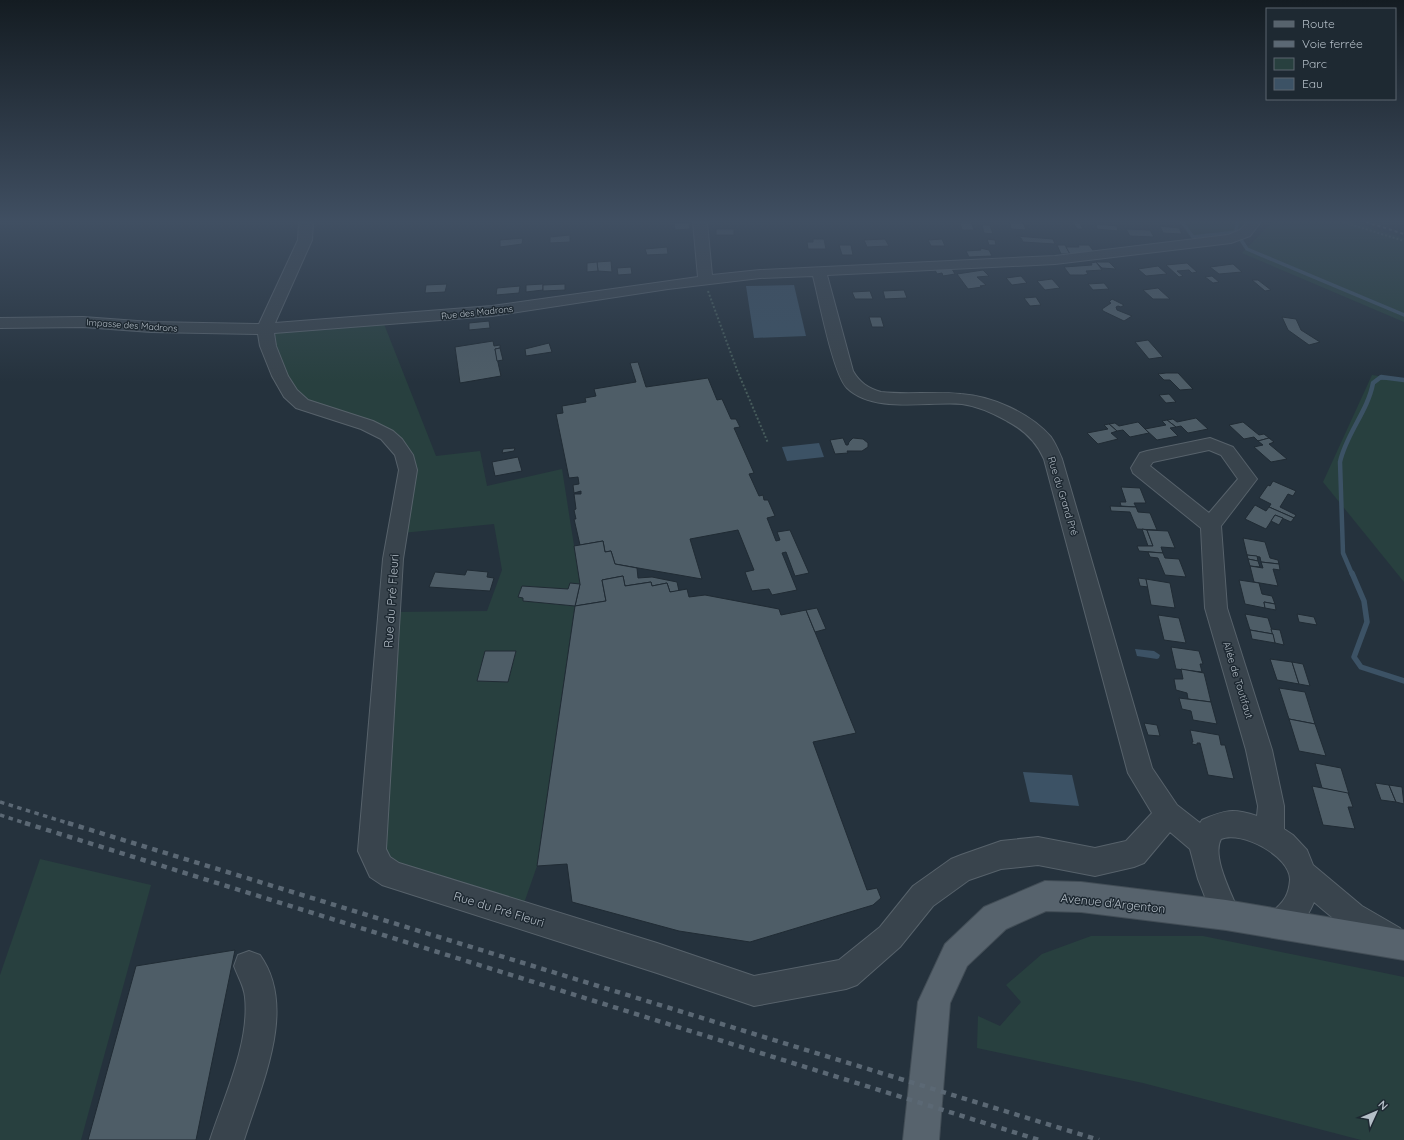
<svg xmlns="http://www.w3.org/2000/svg" width="1404" height="1140" viewBox="0 0 1404 1140" font-family="Quicksand,sans-serif">
<rect width="100%" height="100%" fill="#25323d"/>
<g fill="#28403f">
<path d="M1180,222H1251L1232,236L1193,240Z"/>
<path d="M1272,222H1353L1404,238V322L1242,253Z"/>
<path d="M384,324L436,456L480,451L487,486L562,469L580,584L574,611L537,866L523,906L397,866L380,843L397,612L487,611L502,570L494,524L402,533L409,455L333,410L304,398L288,382L271,336L274,332Z"/>
<path d="M1372,375L1404,380V582L1323,482Z"/>
<path d="M40,859L151,885L81,1140H0V975Z"/>
<path d="M1091,936H1203L1404,977V1140H1361L1143,1083L977,1048L978,1016L1000,1026L1021,1002L1006,985L1042,954Z"/>
</g>
<g fill="#3c5265">
<path d="M794,285L806,336L754,338L746,286Z"/>
<path d="M819,443L824,457L787,461L782,447Z"/>
<path d="M1135,649L1154,651L1160,655L1159,658L1157,659L1137,656Z"/>
<path d="M1023,772L1072,775L1079,806L1030,802Z"/>
</g>
<g fill="none" stroke-linecap="round" stroke-linejoin="round">
<g stroke="#3c5265" stroke-width="3.5">
<path d="M1182,222L1193,237L1236,232"/>
<path d="M1237,222L1236,232L1247,249L1404,315"/>
<path d="M1380,378H1387"/>
</g>
<path stroke="#3c5265" stroke-width="4.5" d="M1352,574L1343,553L1340,462C1346,434 1368,411 1373,383L1381,377L1404,380"/>
<path stroke="#3c5265" stroke-width="5.5" d="M1352,573L1364,601L1367,622L1354,657L1361,667L1404,681"/>
</g>
<g fill="#4e5d67" stroke="#202b34">
<path d="M960,222H971L974,230H962Z"/>
<path d="M1010,222H1023L1026,230L1011,229Z"/>
<path d="M1073,222H1079L1083,229H1077Z"/>
<path d="M674,223H689L690,229L675,230Z"/>
<path d="M1096,224L1117,226L1118,231L1097,229Z"/>
<path d="M982,225H990L993,234L984,233Z"/>
<path d="M1160,226L1179,228L1182,234L1163,233Z"/>
<rect x="716" y="229" width="18" height="6"/>
<path d="M1126,229L1150,230L1154,237L1130,236Z"/>
<path d="M570,235V242L550,243V237Z"/>
<path d="M1016,236L1053,239L1055,244L1023,242L1021,238L1017,237Z"/>
<path d="M523,238L522,244L500,247V240Z"/>
<path d="M813,239H824L826,249H808L807,242H813Z"/>
<path d="M885,239L889,246L867,247L864,240Z"/>
<path d="M942,239L945,246H931L928,240Z"/>
<path d="M987,239L995,240L996,245H989Z"/>
<path d="M839,245H851L853,255H842Z"/>
<path d="M1057,245H1065L1070,254H1061Z"/>
<path d="M1078,245H1089L1095,253L1070,254L1066,247H1079Z"/>
<path d="M667,247L668,254L647,255L645,249Z"/>
<path d="M980,248L989,250L992,256L969,257L966,251L981,250Z"/>
<path d="M611,261L612,272L598,271L597,262Z"/>
<path d="M597,262L598,271L587,272V263Z"/>
<path d="M1096,262L1102,270L1086,271L1088,274L1084,275H1070L1064,267L1092,265L1091,263Z"/>
<path d="M1096,262H1109L1116,269L1102,268Z"/>
<path d="M1187,263L1197,272L1192,273L1189,270L1177,271L1183,276L1179,277L1166,265Z"/>
<path d="M1233,264L1242,272L1219,274L1210,267Z"/>
<path d="M1158,266L1167,274L1146,276L1138,269Z"/>
<path d="M631,267L632,274L618,275L617,268Z"/>
<path d="M940,269H952L955,274L943,276L942,273L937,274L935,270Z"/>
<path d="M983,270L989,276L977,277L986,285L980,286L982,287L968,289L957,274Z"/>
<path d="M1021,276L1027,283L1012,285L1006,278Z"/>
<path d="M1212,276L1219,282L1213,283L1205,277Z"/>
<path d="M1052,279L1060,288L1045,290L1037,281Z"/>
<path d="M1252,280H1258L1271,290L1265,291Z"/>
<path d="M1104,283L1109,289L1093,290L1088,284Z"/>
<path d="M447,284L445,292L425,293L426,285Z"/>
<path d="M543,284V290L526,292V285Z"/>
<path d="M565,284V290L543,291V285Z"/>
<path d="M520,286L519,293L496,295L497,288Z"/>
<path d="M1158,288L1170,299H1153L1143,290Z"/>
<path d="M904,290L907,298L885,299L883,291Z"/>
<path d="M870,291L873,299H855L852,292Z"/>
<path d="M1036,297L1041,305L1030,306L1024,298Z"/>
<path d="M1112,299L1124,305L1121,307L1118,306L1116,307L1117,310L1132,316L1124,321L1103,311L1102,309L1111,303L1109,302Z"/>
<path d="M869,317H881L884,327H872Z"/>
<path d="M1282,317L1296,319L1301,330L1320,342L1309,345L1288,330Z"/>
<path d="M489,321L490,328L469,330V323Z"/>
<path d="M1148,340L1163,357L1149,359L1135,342Z"/>
<path d="M493,341L494,346L500,345V348L495,349L501,376L460,383L455,347Z"/>
<path d="M549,343L552,352L526,356L525,349Z"/>
<path d="M500,348L503,360L497,361L495,349Z"/>
<path d="M638,362L646,387L708,378L717,400L722,399L731,419H736L740,427L734,428L754,473L749,474L759,496L763,495L764,500H768L775,516L767,518L776,541L780,540L777,532L790,530L809,573L795,576L786,552L782,553L797,590L772,595L769,589L752,591L745,572L754,570L738,530L690,539L702,579L615,564L611,551L605,552L603,541L580,545L574,519H576L574,510L576,509L574,494H581V491L574,493L573,485L579,484L578,477L569,478L556,414L563,413L562,406L586,402L585,398L596,396L594,389L636,382L630,363Z"/>
<path d="M1166,373H1178L1193,389L1180,390L1170,380H1164L1158,374Z"/>
<path d="M1169,394L1176,402L1166,403L1159,395Z"/>
<path d="M1196,418L1208,429L1188,433L1181,426L1176,427L1167,420L1173,419L1177,422Z"/>
<path d="M1167,420L1176,427L1170,428L1178,436L1157,440L1145,429L1166,425L1162,421Z"/>
<path d="M1138,422L1149,433L1130,437L1123,430L1117,431L1109,424L1115,423L1119,426Z"/>
<path d="M1243,422L1259,435L1264,434L1269,438L1258,441L1254,437L1244,439L1229,425Z"/>
<path d="M1109,424L1117,431L1111,433L1118,439L1098,444L1087,433L1108,429L1104,425Z"/>
<path d="M843,438L846,445H848L849,442L853,438L863,439L868,443V447L862,451H847L848,453L835,454L830,440Z"/>
<path d="M1269,438L1274,442L1269,444L1287,459L1271,462L1254,447L1263,445L1258,441Z"/>
<path d="M515,448L514,451L502,453L503,449Z"/>
<path d="M518,457L522,471L495,476L492,462Z"/>
<path d="M1273,481L1296,491L1293,496L1288,494L1280,507L1296,515L1294,518L1269,507L1271,504L1259,498L1268,485L1270,486Z"/>
<path d="M1121,487L1140,488L1146,503H1134L1136,507L1121,506L1120,502H1126Z"/>
<path d="M1255,505L1266,511L1269,507L1294,518L1291,522L1275,515L1266,529L1245,519Z"/>
<path d="M1110,506L1136,507L1138,512L1150,513L1157,530L1137,529L1130,512L1111,511Z"/>
<path d="M1275,515L1283,518L1279,525L1271,521Z"/>
<path d="M1142,529L1147,530L1153,546H1148Z"/>
<path d="M1147,530L1168,531L1175,548L1161,547L1163,553L1139,551L1137,546H1153Z"/>
<path d="M1243,538L1265,542L1270,558L1278,560L1279,564L1261,562L1260,557L1247,555Z"/>
<path d="M603,541L605,552L611,551L615,564L637,568L638,578L652,577L677,582L679,591L670,592L667,583L652,586L651,582L625,586L623,576L602,580L606,601L575,606L580,584L574,546Z"/>
<path d="M1148,552L1163,553L1165,558L1179,559L1186,577L1165,575L1158,558L1150,557Z"/>
<path d="M1247,555L1257,556L1258,561L1248,559Z"/>
<path d="M1248,559L1258,561L1260,567L1250,566Z"/>
<path d="M1261,562L1279,564L1280,570L1273,569L1278,586L1254,582L1250,566L1263,568Z"/>
<path d="M467,570L488,572L487,577L494,578L490,591L429,587L435,572L465,575Z"/>
<path d="M623,576L625,586L651,582L652,586L667,583L670,592L687,589L689,597L705,595L779,609L781,615L806,610L856,733L813,742L867,890L877,888L881,898L873,905L750,942L679,931L572,902L567,864L537,866L575,606L606,601L602,580Z"/>
<path d="M1138,578L1146,579L1148,587L1140,586Z"/>
<path d="M1146,579L1170,583L1175,608L1151,605Z"/>
<path d="M1239,580L1259,583L1262,594L1272,596L1275,604L1264,602L1265,608L1245,604Z"/>
<path d="M570,583L580,584L575,606L523,601V598L518,597L522,586L568,589Z"/>
<path d="M1264,602L1275,604L1276,610L1265,608Z"/>
<path d="M817,608L826,629L815,632L806,610Z"/>
<path d="M1245,614L1268,618L1273,634L1250,630Z"/>
<path d="M1297,614L1314,617L1317,625L1299,622Z"/>
<path d="M1158,615L1179,618L1186,643L1164,640Z"/>
<path d="M1271,629L1280,630L1284,645L1275,643Z"/>
<path d="M1250,630L1273,634L1275,643L1252,639Z"/>
<path d="M1171,647L1199,651L1203,664H1200L1202,672L1176,669Z"/>
<path d="M485,651H516L508,682L477,681Z"/>
<path d="M1270,659L1292,662L1299,684L1277,680Z"/>
<path d="M1292,662L1303,664L1310,686L1299,684Z"/>
<path d="M1181,669L1204,673L1211,702L1188,699L1187,693L1176,690L1174,679H1183Z"/>
<path d="M1279,688L1305,692L1315,724L1289,719Z"/>
<path d="M1179,698L1211,702L1217,724L1193,720L1191,711L1182,709Z"/>
<path d="M1289,719L1315,724L1326,756L1299,751Z"/>
<path d="M1144,723L1157,725L1160,736L1148,735Z"/>
<path d="M1190,730L1219,735L1221,745H1225L1234,779L1208,775L1200,743H1197V745L1192,744V742H1193Z"/>
<path d="M1315,763L1341,768L1349,794L1322,788Z"/>
<path d="M1375,783L1389,785L1396,802L1381,800Z"/>
<path d="M1389,785L1402,787L1404,804L1396,802Z"/>
<path d="M1312,786L1348,793L1353,807H1348L1355,829L1323,825Z"/>
<path d="M235,950L196,1140H88L136,966Z"/>
</g>
<g fill="none" stroke-linecap="round" stroke-linejoin="round">
<defs>
<g id="minor">
<path d="M299,222H313L312,240L275,323L492,306L698,277L693,222H707L712,275L760,270L1055,256L1228,235L1240,230L1248,222H1261L1250,236L1231,243L1055,264L827,275L853,371C860,383 868,388 881,392C908,395 934,391 961,394C992,396 1030,413 1051,437C1056,444 1059,452 1062,459L1152,768L1177,805L1200,823L1202,820C1225,810 1233,808 1257,816L1258,806L1246,750L1205,608L1201,528L1133,473L1131,468L1140,453L1147,451L1210,438L1233,447L1257,479L1221,526L1227,608L1272,750L1284,806V829L1293,835L1307,850L1313,865L1362,906L1400,928L1404,936L1400,948L1390,953C1361,941 1337,922 1314,902C1306,920 1298,931 1280,939L1270,934L1265,924C1274,904 1288,906 1290,880C1291,857 1242,830 1221,839C1211,857 1233,896 1240,915L1236,925L1226,929L1216,925L1198,879L1190,849L1170,832L1144,863L1134,867L1095,876L1038,865L1001,869L969,880L933,906L900,947L857,985L846,989L754,1006L657,973L382,885L370,877L358,851L383,559L399,470L395,455L381,439L361,429L296,408L284,397L272,376L260,346L258,334L151,332L83,327L0,328V318L83,317L151,322L259,324L298,240ZM813,276C819,299 833,374 847,388C874,414 928,401 962,404C977,406 993,413 1007,421C1024,430 1036,441 1044,459L1128,773L1152,813L1126,841L1095,848L1038,837L1001,841L961,855L951,859L913,886L880,927L839,960L754,976L657,943L399,863L390,857L386,849L403,559L417,470L413,455L402,439L393,431L373,421L308,400L297,390L288,376L276,346L274,333L492,316L668,289L760,278ZM1209,450L1221,455L1238,479L1209,513L1150,466L1153,462Z"/>
<path d="M249,951L260,955C298,1008 261,1085 244,1140H210C224,1097 250,1043 245,997C244,986 238,977 234,966L238,955Z"/>
</g>
<path id="major" d="M1045,881L1081,882L1226,900L1404,930V960L1226,930L1081,912L1046,911L1006,929L967,966L950,1003L939,1140H903L918,1002L945,944L984,907Z"/>
</defs>
<use href="#minor" stroke="#57626b" stroke-width="2"/>
<use href="#major" stroke="#424d56" stroke-width="2"/>
<g stroke="#475c5c" stroke-width="2" stroke-dasharray="2 2" stroke-linecap="butt">
<path d="M1343,222L1404,241"/>
<path d="M708,291L737,370L768,443"/>
</g>
<use href="#minor" fill="#39444d" fill-rule="evenodd"/>
<use href="#major" fill="#57636d" fill-rule="evenodd"/>
<path stroke="#5b6874" stroke-width="2" stroke-dasharray="3 3" stroke-linecap="butt" d="M1366,222L1404,234"/>
<g stroke="#5b6874" stroke-width="3.5" stroke-dasharray="4.5 4.5" stroke-linecap="butt">
<path d="M0,802L71,824"/>
<path d="M0,815L28,824"/>
</g>
<g stroke="#5b6874" stroke-width="4.5" stroke-dasharray="5.5 5.5" stroke-linecap="butt">
<path d="M25,823L1039,1140"/>
<path d="M68,823L1099,1140"/>
</g>
</g>
<linearGradient id="sky" x2="0" y2="1"><stop stop-color="#141c22"/><stop offset="0.58" stop-color="#404f62"/><stop offset="1" stop-color="#404f62" stop-opacity="0"/></linearGradient>
<rect width="1404" height="382" fill="url(#sky)"/>
<g text-anchor="middle" dominant-baseline="central" stroke-width="3" stroke-linejoin="round" paint-order="stroke">
<g font-size="9" fill="#b5bfc8" stroke="#1e2932">
<text transform="translate(477 312) rotate(-6)">Rue des Madrons</text>
<text transform="translate(132 325) rotate(4)">Impasse des Madrons</text>
</g>
<g font-size="10" fill="#b5bfc8" stroke="#1e2932">
<text transform="translate(1063 496) rotate(73)">Rue du Grand Pré</text>
<text transform="translate(1238 680) rotate(73)">Allée de Toutifaut</text>
</g>
<g font-size="12" fill="#b5bfc8" stroke="#1e2932">
<text transform="translate(391 601) rotate(-86)">Rue du Pré Fleuri</text>
<text transform="translate(1113 903) rotate(6)">Avenue d'Argenton</text>
<text transform="translate(499 909) rotate(17)">Rue du Pré Fleuri</text>
</g>
</g>
<rect x="1266" y="8" width="130" height="92" fill="#1e2932" stroke="#5a656e"/>
<rect x="1274" y="21" width="20" height="6" fill="#57636d" stroke="#5a656e"/>
<text x="1302" y="28" font-size="12" fill="#b5bfc8">Route</text>
<rect x="1274" y="41" width="20" height="6" fill="#5b6874" stroke="#5a656e"/>
<text x="1302" y="48" font-size="12" fill="#b5bfc8">Voie ferrée</text>
<rect x="1274" y="58" width="20" height="12" fill="#28403f" stroke="#5a656e"/>
<text x="1302" y="68" font-size="12" fill="#b5bfc8">Parc</text>
<rect x="1274" y="78" width="20" height="12" fill="#3c5265" stroke="#5a656e"/>
<text x="1302" y="88" font-size="12" fill="#b5bfc8">Eau</text>
<g transform="translate(1376 1112) rotate(46)" stroke="#1e2932" stroke-width="3" paint-order="stroke">
<path d="M0-3L7 15L0 10L-7 15Z" fill="#b5bfc8"/>
<text y="-6" font-size="11" font-weight="bold" text-anchor="middle" fill="#b5bfc8">N</text>
</g>
</svg>
